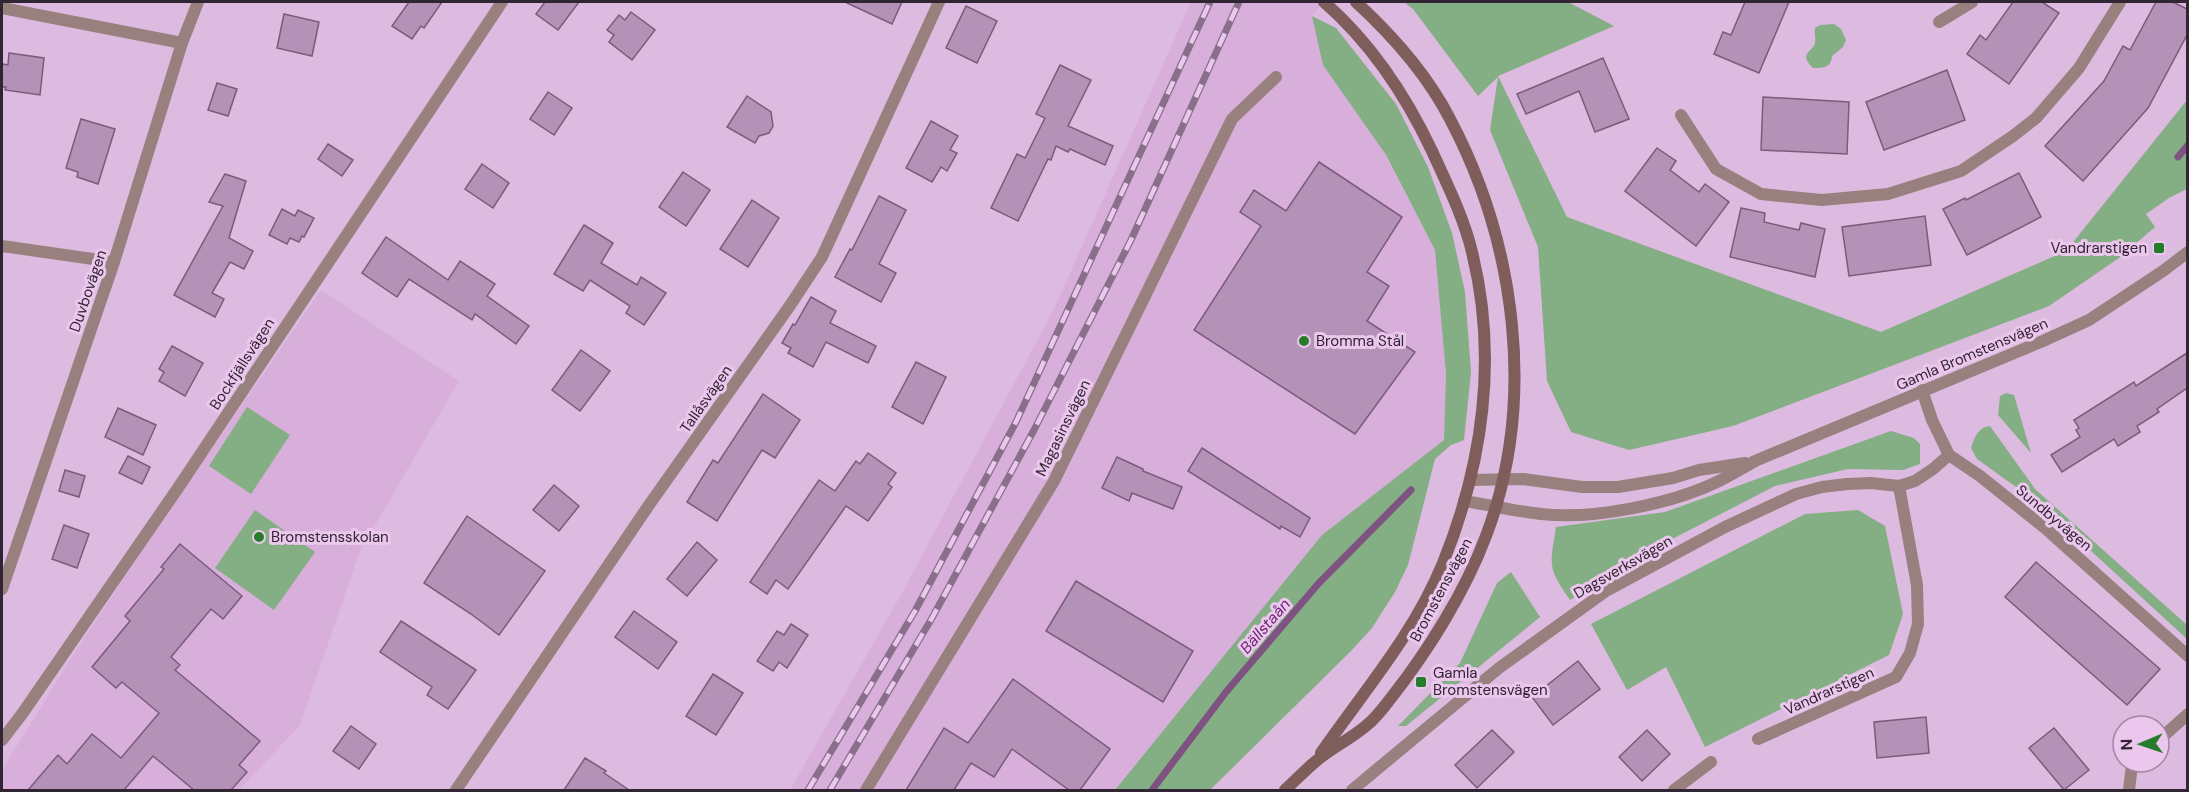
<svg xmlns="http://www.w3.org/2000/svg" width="2189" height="792" viewBox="0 0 2189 792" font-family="'DM Sans',sans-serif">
<rect width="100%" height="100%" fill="#ddbae0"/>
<g fill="#d8afdb">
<path d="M1191,2H1323L1312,16L1435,250L1446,374L1444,440L1322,535L1115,790H790L898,600L1053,311Z"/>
<path d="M321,290L459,381L360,551L300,725L239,790H2V770L75,652L160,524Z"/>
</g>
<g fill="#84ae83">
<path d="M1404,2H1568L1614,26L1498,76L1567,217L1881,332L2066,251L2187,100V189L2169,198L2146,214L2155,227L2119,258L2049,306L1733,426L1629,450L1571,432L1547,381L1538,247L1490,130L1498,77L1478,96L1413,9Z"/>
<path d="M1312,16L1336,28L1396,104L1428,167L1452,233L1465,292L1471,372L1464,440L1451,445L1435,459L1408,565L1395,592L1372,628L1350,652L1210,790H1115L1322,535L1444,440L1446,374L1435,250L1386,155L1323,65Z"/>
<path d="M1834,24L1841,29L1846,40L1843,47L1832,56C1831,68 1823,68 1813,68C1798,53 1812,53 1815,43C1816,38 1814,33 1815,28L1820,25Z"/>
<path d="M2006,393L2014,395L2031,453L1998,415L2000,396Z"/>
<path d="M247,407L290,435L251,494L209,466Z"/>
<path d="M1990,426L2035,489L2187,625V639L2041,505L1977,459L1971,448C1975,437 1977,428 1990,426Z"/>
<path d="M1891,431L1914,438L1920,444V464L1903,470L1848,469L1775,486L1647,552L1570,600C1547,567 1550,566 1556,527L1665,512Z"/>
<path d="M255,510L315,552L274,610L215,568Z"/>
<path d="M1858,510L1885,526L1903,614L1889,655L1705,747L1666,667L1627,690L1591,624L1805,514Z"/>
<path d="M1511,572L1540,617L1406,726H1398L1460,663L1497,583Z"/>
</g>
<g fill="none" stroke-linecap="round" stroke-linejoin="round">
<g stroke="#7e5281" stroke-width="7">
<path d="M2178,157L2188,145"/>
<path d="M1152,790L1226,692L1318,584L1411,490"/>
</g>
</g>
<g fill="#b492b7" stroke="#7a5b7c" stroke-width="1.5">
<path d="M409,2H442L424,28L421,26L412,39L392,26Z"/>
<path d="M545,2H579L558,30L536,14Z"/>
<path d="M845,2H902L892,24Z"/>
<path d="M1745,2H1789L1759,73L1714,54L1723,32L1731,35Z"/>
<path d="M2013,2H2042L2059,13L2009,84L1967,54L1980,35L1986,40Z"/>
<path d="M2156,2H2173L2187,9V35L2148,108L2083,181L2045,146L2104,81L2123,46L2130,50Z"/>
<path d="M966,6L997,21L977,63L946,48Z"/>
<path d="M631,12L655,30L632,60L609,42L614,35L607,30L619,15L625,20Z"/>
<path d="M284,14L319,22L312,56L277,48Z"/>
<path d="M9,53L44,58L40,95L5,90L6,87H2V64L8,65Z"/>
<path d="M1603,58L1629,119L1595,132L1579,91L1526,114L1517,94Z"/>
<path d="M1060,65L1091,80L1068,126L1113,146L1105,165L1070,149L1068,152L1056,146L1051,160L1048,159L1018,221L991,208L1017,154L1025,158L1045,118L1036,114Z"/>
<path d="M1947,70L1965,120L1884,150L1866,102Z"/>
<path d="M217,83L237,89L228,116L208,110Z"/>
<path d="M548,92L572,108L554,135L530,119Z"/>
<path d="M747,96L771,112L773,126L769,133L759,136L755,143L727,127Z"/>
<path d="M1763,97L1849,102L1847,154L1761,150Z"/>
<path d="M81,119L115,129L98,184L77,177L78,172L66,168Z"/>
<path d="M931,121L958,136L950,150L957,153L947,171L941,167L932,182L906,168Z"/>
<path d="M328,144L353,160L342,176L318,159Z"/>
<path d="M1657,148L1676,161L1670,170L1699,192L1705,184L1729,202L1696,246L1625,191Z"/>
<path d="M1319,162L1402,217L1367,272L1389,286L1367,321L1415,352L1355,434L1194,330L1261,226L1240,212L1254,190L1286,211Z"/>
<path d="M482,164L509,183L493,208L465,189Z"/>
<path d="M683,172L710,190L686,226L659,207Z"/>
<path d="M2019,173L2041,217L1967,255L1943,209L1965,198L1966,200Z"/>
<path d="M225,174L246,181L229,238L253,251L244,269L230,262L212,293L224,299L215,317L174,295L223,206L209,202Z"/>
<path d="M879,196L906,210L879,264L896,273L881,302L835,277L850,249L852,250Z"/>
<path d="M752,200L779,218L748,267L720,249Z"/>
<path d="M1741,208L1765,213L1764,222L1799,230L1801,223L1825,229L1815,277L1730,257Z"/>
<path d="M282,209L295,216L298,210L314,218L304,237L302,236L299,242L290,238L287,244L269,235Z"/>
<path d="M1925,216L1931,265L1849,276L1842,227Z"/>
<path d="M584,225L613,243L601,263L637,285L641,277L666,293L644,325L626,313L630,306L590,280L583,291L554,274Z"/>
<path d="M386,237L448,280L460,261L495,284L487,296L529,326L516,344L475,314L472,320L409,279L397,297L362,273Z"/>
<path d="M811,297L836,311L830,323L876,346L868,363L826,342L813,367L788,353L791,348L782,343L793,324L795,325Z"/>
<path d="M172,346L203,363L185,396L159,381L164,372L159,369Z"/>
<path d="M581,350L610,371L580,411L552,390Z"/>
<path d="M2187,353V388L2157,409L2159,412L2137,426L2140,432L2118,446L2114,439L2062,472L2051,455L2080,437L2076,430L2079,428L2074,420L2134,382L2136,386Z"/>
<path d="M916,362L946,377L923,424L892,407Z"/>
<path d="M763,394L800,420L775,458L762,450L717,521L687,502L713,460L718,463Z"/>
<path d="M118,408L156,425L143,455L105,437Z"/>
<path d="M1202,448L1310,518L1300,537L1281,526L1280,529L1188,471Z"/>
<path d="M868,453L896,473L888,484L892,487L868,521L846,506L788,589L776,580L767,594L750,582L819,480L835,491L856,461L860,464Z"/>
<path d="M128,456L150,467L142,484L119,473Z"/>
<path d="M1117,457L1143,469V471L1182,487L1173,509L1132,493L1129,501L1102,488Z"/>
<path d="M65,470L85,476L79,497L59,491Z"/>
<path d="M554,485L579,506L559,531L533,510Z"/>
<path d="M467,516L545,571L499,635L471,614L424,583Z"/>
<path d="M64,525L89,534L77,568L52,559Z"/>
<path d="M697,542L717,560L687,596L667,579Z"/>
<path d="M180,544L242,596L223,619L211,609L171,657L180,665L175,670L260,741L239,765L247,772L231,790H194L153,756L124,790H28L58,755L67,764L92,734L121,758L159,713L122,682L116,688L92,667L130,621L125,616L164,569L161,567Z"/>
<path d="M2036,562L2160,669L2127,705L2005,597Z"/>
<path d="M1076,581L1193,651L1163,702L1046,631Z"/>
<path d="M634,611L677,642L658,669L615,637Z"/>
<path d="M401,621L476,670L448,709L427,695L432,687L380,652Z"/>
<path d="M791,624L808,635L787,668L779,662L773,671L757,661L777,631L784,635Z"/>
<path d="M1578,661L1600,689L1553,725L1532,697Z"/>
<path d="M713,674L743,693L716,735L686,716Z"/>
<path d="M1013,679L1110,749L1080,790H1069L1012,749L994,777L971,763L954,790H906L944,728L968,743Z"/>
<path d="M1926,717L1929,753L1877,758L1874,722Z"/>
<path d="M351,726L376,744L359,769L333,751Z"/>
<path d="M2054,728L2089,770L2064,790L2029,748Z"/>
<path d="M1492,730L1514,752L1477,788L1455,765Z"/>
<path d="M1647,730L1670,754L1642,781L1619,757Z"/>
<path d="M585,758L606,771L604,773L629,790H564Z"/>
</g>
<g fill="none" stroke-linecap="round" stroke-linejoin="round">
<g stroke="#97807d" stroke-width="12">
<path d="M2,8L182,43"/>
<path d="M1939,22L1972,2"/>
<path d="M1681,115L1716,169L1761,194L1822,200L1888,194L1961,171L2013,136L2036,118L2079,68L2120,2"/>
<path d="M2,246L114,262"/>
<path d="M1922,390L1932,420L1949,455L1980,476L2045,528L2188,656"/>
<path d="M1470,480L1523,479L1582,487H1618L1673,478L1699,470L1745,463"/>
<path d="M1464,501C1490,505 1515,511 1541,514C1593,520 1672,504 1719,481C1731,475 1743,468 1755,461L2043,341L2089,320L2163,271L2188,252"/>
<path d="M2,589L114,262L182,43L198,2"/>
<path d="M1758,739L1896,677L1910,653L1918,624L1917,585L1899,486"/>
<path d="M2,740L22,714L178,488L502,2"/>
<path d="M2159,740L2188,714"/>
<path d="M456,790L649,505L789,307L822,257L939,2"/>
<path d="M866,790L1054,481L1232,119L1276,77"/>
<path d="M1352,790L1499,668L1606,591L1725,527L1796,494L1822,487L1847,484L1871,483L1899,486L1915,481L1933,469L1949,455"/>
<path d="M1674,790L1711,762"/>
<path d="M2129,790L2132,765L2135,762"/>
</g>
<g stroke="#7e5d5a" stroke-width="12">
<path d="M1321,753C1364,691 1414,634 1443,563C1483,464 1498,357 1472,252C1464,218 1447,184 1432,151C1406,96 1370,42 1324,2"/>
<path d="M1285,790C1295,781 1304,771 1315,762C1331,748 1351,739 1367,725C1376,718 1384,707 1391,698C1428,651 1465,592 1486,536C1537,402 1516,244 1450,119C1427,74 1392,35 1356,2"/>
</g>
<defs>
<g id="rail">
<path d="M808,790L915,611L1016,422L1210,2"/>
<path d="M830,790L932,618L1034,430L1131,240L1239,2"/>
</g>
</defs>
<use href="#rail" stroke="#88708a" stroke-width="7"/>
<use href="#rail" stroke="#ebc7ed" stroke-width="4.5" stroke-dasharray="14" stroke-linecap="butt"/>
</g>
<g fill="#257d2b" stroke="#ebc7ed" stroke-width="2">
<rect x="2153" y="242" width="12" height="12" rx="3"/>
<circle cx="1304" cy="341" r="6"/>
<circle cx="259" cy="537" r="6"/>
<rect x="1415" y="676" width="12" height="12" rx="3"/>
</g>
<g text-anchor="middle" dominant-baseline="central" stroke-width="6" stroke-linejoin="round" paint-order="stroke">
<g font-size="15" fill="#322533" stroke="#ebc7ed" text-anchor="start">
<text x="2147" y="248" text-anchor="end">Vandrarstigen</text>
<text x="1316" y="341">Bromma Stål</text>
<text x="271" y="537">Bromstensskolan</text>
<text x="1433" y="673">Gamla<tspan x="1433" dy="17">Bromstensvägen</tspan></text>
</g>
<g font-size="15" fill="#322533" stroke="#ebc7ed">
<text transform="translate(88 291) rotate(-71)">Duvbovägen</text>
<text transform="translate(1972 354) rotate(-23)">Gamla Bromstensvägen</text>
<text transform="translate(242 364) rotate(-57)">Bockfjällsvägen</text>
<text transform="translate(706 399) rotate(-55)">Tallåsvägen</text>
<text transform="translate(1063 428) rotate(-64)">Magasinsvägen</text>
<text transform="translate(2054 518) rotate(40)">Sundbyvägen</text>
<text transform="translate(1623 567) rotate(-30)">Dagsverksvägen</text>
<text transform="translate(1441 590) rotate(-62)">Bromstensvägen</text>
<text transform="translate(1829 691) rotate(-24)">Vandrarstigen</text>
</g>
<g font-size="16" font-style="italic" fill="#6c2672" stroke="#ebc7ed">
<text transform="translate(1265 626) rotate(-49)">Bällstaån</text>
</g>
</g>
<rect width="2189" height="792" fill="none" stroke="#322533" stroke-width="6"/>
<g transform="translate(2141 744) rotate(268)"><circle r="28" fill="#ebc7ed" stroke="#a186a3" stroke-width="1.5"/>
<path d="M0-4.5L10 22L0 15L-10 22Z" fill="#257d2b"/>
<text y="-9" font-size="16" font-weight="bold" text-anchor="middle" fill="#322533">N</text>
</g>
</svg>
